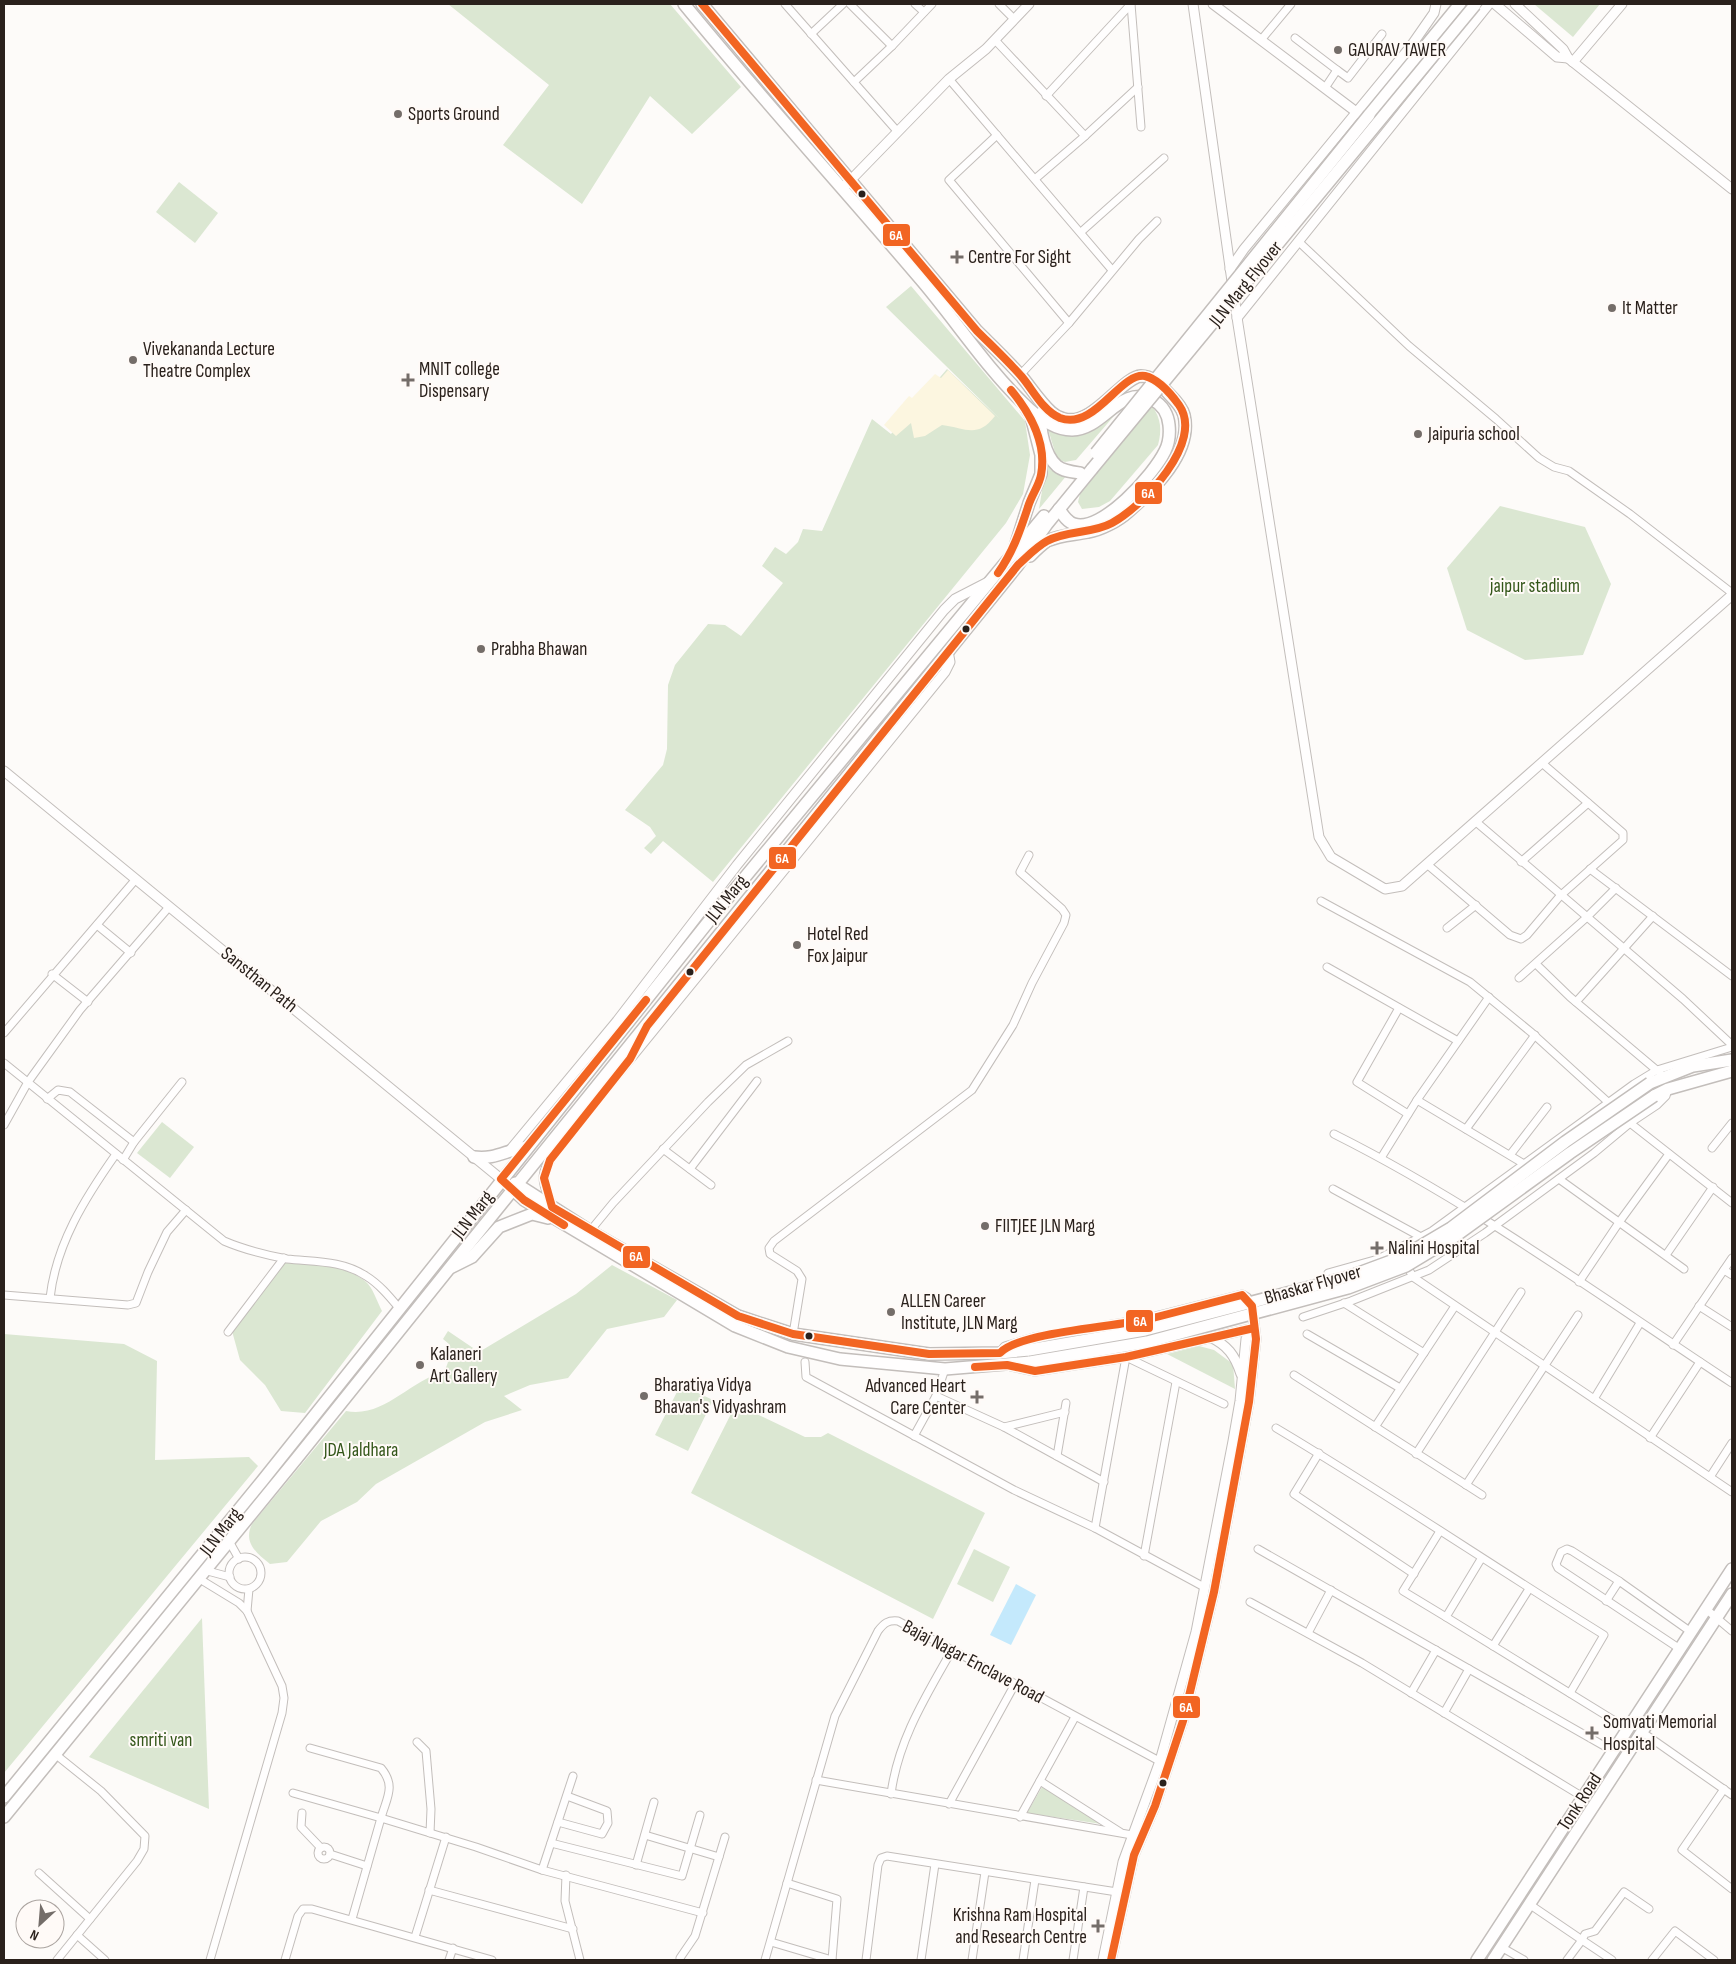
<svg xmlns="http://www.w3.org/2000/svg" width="1736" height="1964" viewBox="0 0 1736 1964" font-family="'Sofia Sans Condensed',sans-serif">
<rect width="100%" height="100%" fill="#fdfbf9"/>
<g fill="#dbe7d2">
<path d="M448,4H670L741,87L692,134L650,96L582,204L503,145L549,85Z"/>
<path d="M1534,4H1600L1573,37Z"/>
<path d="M179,182L218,213L195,243L156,212Z"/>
<path d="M911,286L1025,421L1030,455L1023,494L1006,523L713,882L663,841L651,854L644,848L656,836L650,827L625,810L663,765L667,749L668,685L675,665L708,624L725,625L741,636L783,583L762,566L775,547L786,554L798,542L803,529L822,531L872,419L891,434L947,369L1001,420L886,307Z"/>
<path d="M1132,395L1076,460L1065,462L1057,459L1048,429C1056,432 1065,437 1074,435C1093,433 1117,407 1132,395Z"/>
<path d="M1152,406C1161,418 1162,430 1158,445L1110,501L1099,507L1082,509L1078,502L1080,494Z"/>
<path d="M1047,460L1051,470L1067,475L1039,509Z"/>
<path d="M1500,506L1585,527L1611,584L1583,655L1525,660L1467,630L1447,568Z"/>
<path d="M162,1122L194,1147L170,1178L137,1153Z"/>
<path d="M283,1263C308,1263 344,1264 365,1281C373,1287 377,1302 382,1311L305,1413L281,1411L265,1385L240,1360L232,1331Z"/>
<path d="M612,1265L677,1300L664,1317L607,1329L568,1378L530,1385L504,1396L522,1410L485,1422L376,1484L357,1502L321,1521L287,1562L270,1564C256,1553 243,1542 252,1524L346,1411C385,1418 408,1381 444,1372C449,1362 450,1355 449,1344L443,1339L448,1331L479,1352L576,1294Z"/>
<path d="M4,1334L124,1344L157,1361L155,1460L249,1457L258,1466L4,1773Z"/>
<path d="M1199,1346L1214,1350L1233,1364L1235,1389L1167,1354Z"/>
<path d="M693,1386L700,1389L698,1393L713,1400L688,1451L655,1435L677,1392Z"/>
<path d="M736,1404L805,1437H821L828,1433L985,1513L933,1619L691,1493Z"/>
<path d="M974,1549L1010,1567L993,1602L957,1584Z"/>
<path d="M202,1618L209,1809L89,1757Z"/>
<path d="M1042,1787L1108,1825L1027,1813Z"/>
</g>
<path fill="#fcf6e0" d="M948,370L995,416C977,439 966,428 942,425L925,436L914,438L911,423L896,436L884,425L909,396L912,398L935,374L941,378Z"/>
<path fill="#c4e9fc" d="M1016,1584L1036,1595L1011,1645L990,1635Z"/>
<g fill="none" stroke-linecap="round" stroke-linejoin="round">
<defs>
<g id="minor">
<path d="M785,4L897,131"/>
<path d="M850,4L892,46"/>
<path d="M915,4L924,12"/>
<path d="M999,4L1014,19"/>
<path d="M1131,4L1141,127"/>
<path d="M811,34L843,4"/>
<path d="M1295,38L1337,70"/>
<path d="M995,40L1085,136L1138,87"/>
<path d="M1261,40L1291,4"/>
<path d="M949,79L1112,270"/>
<path d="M854,82L892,46L932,4"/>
<path d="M1325,88L1337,70L1348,78L1382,34"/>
<path d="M1046,96L1131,4"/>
<path d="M997,135L949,180L1069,323"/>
<path d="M1035,179L1085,136"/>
<path d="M1081,232L1164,158"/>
<path d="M1299,242L1409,346L1496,419L1539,458L1554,467L1569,471L1630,514L1732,593"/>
<path d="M1020,375L1069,323L1139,239L1157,221"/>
<path d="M1475,821L1683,999L1732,1045"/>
<path d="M1521,862L1588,803"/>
<path d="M1428,865L1510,935L1521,939L1527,935L1560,896L1623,840V833L1542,763"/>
<path d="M1590,869L1732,976"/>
<path d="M1321,901L1470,982L1532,1033L1609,1103"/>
<path d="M97,925L131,953"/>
<path d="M1447,928L1476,905"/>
<path d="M1536,964L1570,997L1660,1073"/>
<path d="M1327,967L1458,1041"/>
<path d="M52,974L88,1002"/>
<path d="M1519,978L1586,918L1616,888"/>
<path d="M1576,1002L1653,916"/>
<path d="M1399,1008L1357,1082L1408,1114"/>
<path d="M4,1033L136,879"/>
<path d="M4,1063L224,1241C245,1250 266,1255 287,1259C314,1262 342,1260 366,1276C379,1284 389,1296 399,1308"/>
<path d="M47,1099L58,1090L70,1092L134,1142"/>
<path d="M1417,1100L1524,1164"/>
<path d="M1630,1123L1732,1203"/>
<path d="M4,1125L28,1082L80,1010L169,907"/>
<path d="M1466,1129L1535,1035"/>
<path d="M1334,1134C1474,1204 1601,1297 1732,1383"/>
<path d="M1712,1148L1732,1123"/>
<path d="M663,1149L711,1185"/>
<path d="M1510,1155L1547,1107"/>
<path d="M1381,1158L1417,1100L1489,997"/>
<path d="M123,1160L134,1142L182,1082"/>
<path d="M690,1169L757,1081"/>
<path d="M1559,1179L1684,1269"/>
<path d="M1333,1189L1421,1237"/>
<path d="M590,1231L613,1203L708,1102L746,1065L788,1041"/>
<path d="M1666,1255L1713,1187"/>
<path d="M1405,1262L1413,1277L1732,1492"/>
<path d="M1724,1270L1732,1275"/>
<path d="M1328,1273L1378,1259L1432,1231L1634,1084L1657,1070L1732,1047"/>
<path d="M1579,1282L1620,1221L1669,1154"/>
<path d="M4,1295L128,1305L136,1303L148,1272L167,1232L186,1210"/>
<path d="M50,1298C56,1244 85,1198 116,1154"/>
<path d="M1344,1303L1424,1353"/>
<path d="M1699,1306L1732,1327"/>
<path d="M1303,1317L1351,1301L1429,1270L1485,1233L1594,1153L1630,1123L1657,1105L1666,1096L1668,1089"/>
<path d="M228,1332L284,1258"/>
<path d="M793,1334L802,1279L797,1271L770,1254L769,1248L774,1241L972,1090L1013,1025L1032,983L1064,923L1066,915L1062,909L1020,872L1029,855"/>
<path d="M1307,1334L1400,1388"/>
<path d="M1673,1345L1732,1258"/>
<path d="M805,1362L806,1377L1014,1490L1095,1528L1204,1587"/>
<path d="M1294,1375L1482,1495"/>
<path d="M936,1396L945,1369"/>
<path d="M1594,1399L1640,1323"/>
<path d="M1004,1427L1065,1412"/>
<path d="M1375,1427L1455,1306"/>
<path d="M1276,1428C1387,1494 1494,1567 1604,1635L1570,1693"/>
<path d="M914,1436L936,1396L1004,1427L1104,1482"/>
<path d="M1650,1438L1700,1362"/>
<path d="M1319,1453L1294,1494L1414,1574"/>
<path d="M1416,1454L1521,1292"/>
<path d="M1057,1456L1066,1403"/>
<path d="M1710,1477L1732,1443"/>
<path d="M1466,1485L1578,1315"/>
<path d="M1095,1528L1126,1357L1224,1404"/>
<path d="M1440,1531L1403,1591L1446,1617"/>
<path d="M229,1541L239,1559"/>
<path d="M1258,1549L1613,1751"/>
<path d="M1144,1556L1176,1382"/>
<circle cx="245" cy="1573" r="16"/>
<path d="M1481,1559L1446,1617L1628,1729"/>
<path d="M204,1570L230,1577"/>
<path d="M198,1578L239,1603L247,1611L282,1686L284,1698L282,1713L210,1960"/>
<path d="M1606,1601L1619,1581"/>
<path d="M1250,1602L1362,1663L1583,1797"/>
<path d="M1706,1609L1732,1631"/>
<path d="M247,1611L249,1589"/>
<path d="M1308,1633L1331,1590"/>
<path d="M1493,1646L1529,1589"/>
<path d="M1680,1649L1558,1568L1556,1564L1561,1552L1567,1549L1572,1551L1619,1581L1691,1632"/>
<path d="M1411,1693L1436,1650"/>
<path d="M1444,1713L1469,1669"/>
<path d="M1642,1732L1732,1795"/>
<path d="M417,1742L426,1751L431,1809L430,1833"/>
<path d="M55,1754L101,1791L145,1836L144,1849L137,1861L57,1960"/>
<path d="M816,1780L1132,1835"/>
<path d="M1040,1781L1120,1832"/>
<path d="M1724,1789L1682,1850L1732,1889"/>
<path d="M293,1793L381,1818C387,1797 396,1786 381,1768L310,1748"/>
<path d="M891,1794C898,1740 926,1696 952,1650"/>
<path d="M949,1804L1015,1684"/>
<path d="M302,1813L301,1827L321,1848"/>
<path d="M1020,1817L1075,1717"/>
<path d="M558,1822L602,1834L608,1823L607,1811L567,1796"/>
<path d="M645,1835L719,1857"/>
<path d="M551,1843L682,1876L700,1815"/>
<circle cx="324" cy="1853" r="6"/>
<path d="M330,1854L367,1866"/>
<path d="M636,1865L654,1802"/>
<path d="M542,1870L573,1776"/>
<path d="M39,1873L90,1919"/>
<path d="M566,1875L565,1901L580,1960"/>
<path d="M787,1883L837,1899L832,1960"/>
<path d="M429,1890L573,1929"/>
<path d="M1529,1904L1582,1940L1567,1960"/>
<path d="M352,1919L381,1818L476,1847L542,1870L703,1913"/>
<path d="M77,1935L105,1960"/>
<path d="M415,1937L446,1837"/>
<path d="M771,1942L832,1960"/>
<path d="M1501,1947L1524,1960"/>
<path d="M680,1958L695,1936L725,1837"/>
<path d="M285,1960L298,1916L303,1909H312L492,1960"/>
<path d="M449,1960L453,1948"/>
<path d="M765,1960L835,1716L878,1631C884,1623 888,1620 898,1621L1163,1763"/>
<path d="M866,1960L878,1865L881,1858L887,1856L1117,1892"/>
<path d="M921,1960L935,1864"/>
<path d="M972,1960L985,1872"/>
<path d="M1023,1960L1035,1880"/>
<path d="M1073,1960L1084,1887"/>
<path d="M1612,1960L1582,1940L1585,1934L1595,1931L1624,1892L1649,1909"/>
<path d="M1652,1960L1675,1931L1714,1960"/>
</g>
<g id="tertiary">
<path d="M1193,4L1238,324L1319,837L1331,857L1385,889L1402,886L1732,595"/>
<path d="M1213,4L1359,114"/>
<path d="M1495,4L1557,57L1568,58"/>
<path d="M1515,4L1563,49L1568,58L1732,189"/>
<path d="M1573,62L1622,4"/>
<path d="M842,189L949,79L986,49L1029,4"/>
<path d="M1230,269L1244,249L1411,46L1434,13L1436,4"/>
<path d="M1237,318L1489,4"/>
<path d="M4,771L501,1179"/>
<path d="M511,1149L617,1021L737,865L944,610L955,599L988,582"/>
<path d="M552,1207C543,1179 539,1177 555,1151L945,672L950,662L948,651"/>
<path d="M1210,1337C1227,1345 1235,1355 1241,1374"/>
<path d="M1000,1353L1005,1347L1034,1338L1143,1320L1242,1295L1247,1298L1252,1306L1256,1339L1249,1402L1214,1592L1183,1721L1155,1806L1134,1855L1111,1960"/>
<path d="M1011,1366L1035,1371L1126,1357L1254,1328"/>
<path d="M1103,1960L1123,1862L1160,1761L1196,1632L1233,1441L1240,1401L1246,1339L1254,1328"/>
</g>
<g id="primary">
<path d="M684,4C761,98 843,188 922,281C956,321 985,366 1023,403C1035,415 1054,430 1072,430C1105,429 1119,384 1153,400C1163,405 1168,415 1169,425C1170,434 1169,443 1165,451C1154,474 1102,533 1074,524C1067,522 1063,515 1059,509"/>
<path d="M702,4L977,331C992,346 1008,361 1022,377C1031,388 1040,402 1051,412C1054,415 1060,418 1064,419C1093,427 1122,377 1141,376C1153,376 1161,386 1169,394C1174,399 1182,407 1184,415C1193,452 1153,490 1128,512C1118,521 1101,530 1088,532C1074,535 1060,535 1047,541C1041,545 1035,551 1030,556"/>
<path d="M1369,115L1460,4"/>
<path d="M1041,413C1039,428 1045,456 1057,466C1063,471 1072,472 1080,473"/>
<path d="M1015,547L1029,503L1041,474V455L1031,416L1026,408"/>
<path d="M1650,1083L1693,1066L1732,1060"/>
<path d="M1654,1096L1668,1089L1732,1071"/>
<path d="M474,1157C495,1160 506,1150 527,1147"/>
<path d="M515,1183L590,1231L738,1316L793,1334L929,1354L1000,1353L1029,1350"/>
<path d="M508,1185L524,1200L735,1326L788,1347L840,1359L945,1369L1030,1362"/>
<path d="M452,1267L472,1257L499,1227L532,1214L548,1218"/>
<path d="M4,1797L263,1480L717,911L1044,516"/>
<path d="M4,1817L297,1458L448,1270L1018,565L1047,524L1092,469"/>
<path d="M1477,1960L1732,1569"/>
<path d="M1493,1960L1732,1594"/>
</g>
</defs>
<use href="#minor" stroke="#c3bebb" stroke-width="9"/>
<use href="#tertiary" stroke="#c3bebb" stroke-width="11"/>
<use href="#primary" stroke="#c3bebb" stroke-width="14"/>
<use href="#minor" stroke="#fffefe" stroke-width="7"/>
<use href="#tertiary" stroke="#fffefe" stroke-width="9"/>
<use href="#primary" stroke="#fffefe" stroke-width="11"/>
<defs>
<g id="primary-bridge">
<path d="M1096,453L1369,115"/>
<path d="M1092,469L1475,5"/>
<path d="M1029,1350L1145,1330L1348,1277L1402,1257L1451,1228L1565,1142L1650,1083"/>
<path d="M1030,1362L1147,1342L1348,1288L1406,1266L1454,1237L1570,1153L1654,1096"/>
</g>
</defs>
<use href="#primary-bridge" stroke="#c3bebb" stroke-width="14" stroke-linecap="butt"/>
<use href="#primary-bridge" stroke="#fffefe" stroke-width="11"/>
<defs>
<g id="bus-1">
<path d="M702,4L977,331C992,346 1008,361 1022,377C1033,390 1043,411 1060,418C1095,431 1120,372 1145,376C1158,379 1171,394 1179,405C1205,442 1143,506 1112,523C1092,534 1067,530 1047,541C1036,547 1027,557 1018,565L647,1026L630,1059L550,1160L544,1178L552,1207L738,1316L793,1334L929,1354L1000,1353C1017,1333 1115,1326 1145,1320C1177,1312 1210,1303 1242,1295L1252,1306L1256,1339L1249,1402L1214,1592L1183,1721L1155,1806L1134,1855L1111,1960"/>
<path d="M998,573C1013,552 1020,531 1028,507C1031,496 1039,486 1041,475C1047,444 1030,413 1011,390"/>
<path d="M564,1225L524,1200L501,1179L646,1000"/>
<path d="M975,1367L1007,1365L1035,1371L1126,1357L1254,1328"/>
</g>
</defs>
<use href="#bus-1" stroke="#fffaf7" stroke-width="11"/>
<use href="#bus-1" stroke="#f26522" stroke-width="8"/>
</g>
<g fill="#746d69" stroke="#fffaf7" stroke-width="2">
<circle cx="1338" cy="50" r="5"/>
<circle cx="398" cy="114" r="5"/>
<path d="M954.5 249.5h5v5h5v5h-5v5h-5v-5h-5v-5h5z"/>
<circle cx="1612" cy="308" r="5"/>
<circle cx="133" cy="360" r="5"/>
<path d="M405.5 372.5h5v5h5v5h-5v5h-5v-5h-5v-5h5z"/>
<circle cx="1418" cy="434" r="5"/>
<circle cx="481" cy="649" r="5"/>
<circle cx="797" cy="945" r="5"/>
<circle cx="985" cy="1226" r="5"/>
<path d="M1374.5 1240.5h5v5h5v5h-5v5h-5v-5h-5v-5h5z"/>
<circle cx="891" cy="1312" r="5"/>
<circle cx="420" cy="1365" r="5"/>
<circle cx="644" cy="1396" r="5"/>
<path d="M974.5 1389.5h5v5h5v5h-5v5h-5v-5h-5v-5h5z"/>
<path d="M1589.5 1725.5h5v5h5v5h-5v5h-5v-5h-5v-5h5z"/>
<path d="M1095.5 1918.5h5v5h5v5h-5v5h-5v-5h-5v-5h5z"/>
</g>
<g fill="#2a211c" stroke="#fffaf7" stroke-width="2">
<circle cx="862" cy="194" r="4.5"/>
<circle cx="966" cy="629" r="4.5"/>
<circle cx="690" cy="972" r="4.5"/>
<circle cx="809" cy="1336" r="4.5"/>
<circle cx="1163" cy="1783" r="4.5"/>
</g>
<g text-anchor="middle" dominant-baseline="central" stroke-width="4" stroke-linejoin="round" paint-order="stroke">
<g font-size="19" fill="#2a211c" stroke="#fffaf7" text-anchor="start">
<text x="1348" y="50">GAURAV TAWER</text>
<text x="408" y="114">Sports Ground</text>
<text x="968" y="257">Centre For Sight</text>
<text x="1622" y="308">It Matter</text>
<text x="143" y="349">Vivekananda Lecture<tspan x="143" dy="22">Theatre Complex</tspan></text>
<text x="419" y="369">MNIT college<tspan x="419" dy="22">Dispensary</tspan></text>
<text x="1428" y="434">Jaipuria school</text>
<text x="491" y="649">Prabha Bhawan</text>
<text x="807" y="934">Hotel Red<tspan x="807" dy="22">Fox Jaipur</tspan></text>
<text x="995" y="1226">FIITJEE JLN Marg</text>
<text x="1388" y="1248">Nalini Hospital</text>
<text x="901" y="1301">ALLEN Career<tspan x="901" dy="22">Institute, JLN Marg</tspan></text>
<text x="430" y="1354">Kalaneri<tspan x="430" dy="22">Art Gallery</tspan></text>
<text x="654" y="1385">Bharatiya Vidya<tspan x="654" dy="22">Bhavan's Vidyashram</tspan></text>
<text x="966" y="1386" text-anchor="end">Advanced Heart<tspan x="966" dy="22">Care Center</tspan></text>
<text x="1603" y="1722">Somvati Memorial<tspan x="1603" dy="22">Hospital</tspan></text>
<text x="1087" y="1915" text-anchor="end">Krishna Ram Hospital<tspan x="1087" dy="22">and Research Centre</tspan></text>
</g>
<g font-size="19" fill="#2a211c" stroke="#fffaf7">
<text transform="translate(1246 284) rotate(-51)">JLN Marg Flyover</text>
<text transform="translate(727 899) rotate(-51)">JLN Marg</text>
<text transform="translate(259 980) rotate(39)">Sansthan Path</text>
<text transform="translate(473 1215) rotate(-52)">JLN Marg</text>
<text transform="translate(1313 1285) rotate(-16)">Bhaskar Flyover</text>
<text transform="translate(221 1532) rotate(-52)">JLN Marg</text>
<text transform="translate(973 1662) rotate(28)">Bajaj Nagar Enclave Road</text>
<text transform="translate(1580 1802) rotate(-57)">Tonk Road</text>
</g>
<g font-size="19" fill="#335619" stroke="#fffaf7">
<text x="1535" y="586">jaipur stadium</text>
<text x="361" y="1450">JDA Jaldhara</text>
<text x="161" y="1740">smriti van</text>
</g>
</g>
<g stroke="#fffaf7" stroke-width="2">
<rect x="882" y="223" width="29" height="24" rx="5" fill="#f26522"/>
<rect x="1134" y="481" width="29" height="24" rx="5" fill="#f26522"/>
<rect x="768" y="846" width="29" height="24" rx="5" fill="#f26522"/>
<rect x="622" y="1245" width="29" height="24" rx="5" fill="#f26522"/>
<rect x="1125" y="1309" width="29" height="24" rx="5" fill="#f26522"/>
<rect x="1172" y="1695" width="29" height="24" rx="5" fill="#f26522"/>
</g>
<g font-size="14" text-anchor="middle" font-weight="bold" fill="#fff">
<text x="896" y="240">6A</text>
<text x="1148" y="498">6A</text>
<text x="782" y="863">6A</text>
<text x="636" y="1261">6A</text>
<text x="1140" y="1326">6A</text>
<text x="1186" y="1712">6A</text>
</g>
<rect width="1736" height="1964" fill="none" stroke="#2a211c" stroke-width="10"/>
<g transform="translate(40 1924) rotate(206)"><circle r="24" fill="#fffaf7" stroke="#aaa39f"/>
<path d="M0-4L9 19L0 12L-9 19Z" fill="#746d69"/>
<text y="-8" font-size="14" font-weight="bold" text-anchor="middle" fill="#2a211c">N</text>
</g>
</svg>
